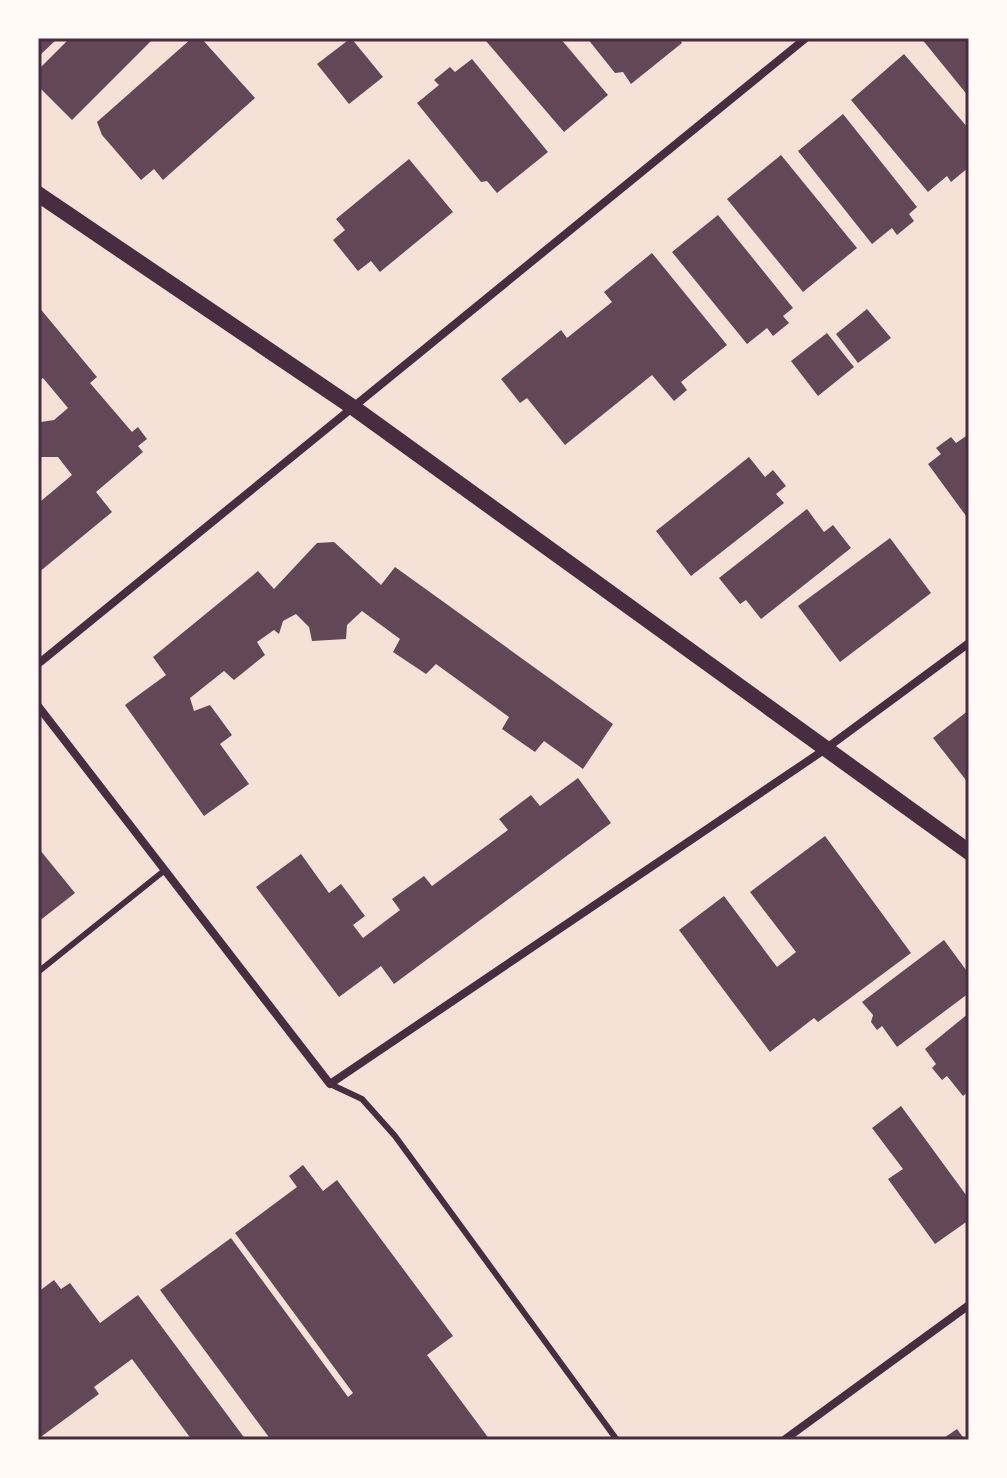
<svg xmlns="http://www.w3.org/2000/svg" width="1007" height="1478" viewBox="0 0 1007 1478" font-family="Overpass,sans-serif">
<rect width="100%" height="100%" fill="#f7e1d7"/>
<g fill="#644757">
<path d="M38,38H58L38,57Z"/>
<path d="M70,38H154L72,120L38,86V70Z"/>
<path d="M192,38H201L255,98L163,180L154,169L141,180L102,135L97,122Z"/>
<path d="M351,38L383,77L349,104L317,64Z"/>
<path d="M490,38H560L608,95L564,132L486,41Z"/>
<path d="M587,38H679L682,43L631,84L623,72L615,73Z"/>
<path d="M921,38H969V97Z"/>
<path d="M904,54L969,129V158L966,160L969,167L951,182L947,176L928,192L851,100Z"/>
<path d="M472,59L548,152L497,193L487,181L481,182L417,103L439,85L434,80L450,67L455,72Z"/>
<path d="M843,114L917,207L909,214L914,221L897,235L892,228L872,244L798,151Z"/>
<path d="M781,155L857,248L803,292L727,199Z"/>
<path d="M409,159L453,212L380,272L371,261L358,271L333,240L345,230L336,219Z"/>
<path d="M718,215L793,308L783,316L789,323L773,336L767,328L747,344L672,252Z"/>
<path d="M652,253L727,345L681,382L687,390L674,401L652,375L565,445L527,398L520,403L501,379L561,330L567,338L612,302L604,292Z"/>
<path d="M38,306L97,377L90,383L132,432L138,427L147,439L138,446L143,452L96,492L112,512L38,573V497L41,501L72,475L58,457H41V422L54,420L68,408L43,378L38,382Z"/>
<path d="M867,309L891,338L858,363L836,334Z"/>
<path d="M827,333L854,367L818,396L791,361Z"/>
<path d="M969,434V520L928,464L941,454L936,448L951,437L956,443Z"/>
<path d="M749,457L765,477L773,470L786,486L776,494L784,503L691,576L656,531Z"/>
<path d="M807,509L824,532L833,525L851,548L761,619L746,600L740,604L719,578Z"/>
<path d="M890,538L931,593L840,662L798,606Z"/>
<path d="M334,542L381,585L395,567L613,724L583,769L544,741L535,752L502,729L509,717L436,664L426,674L393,652L400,639L362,611L347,625L346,639L312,641L309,627L296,614L283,621L279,634L274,630L257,642L265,655L234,680L224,671L190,698L194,711L210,705L232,735L220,744L249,784L204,816L125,705L166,675L153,657L258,571L274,589L317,543Z"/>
<path d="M969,710V784L933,738Z"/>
<path d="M578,778L611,823L394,984L381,966L339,997L256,887L301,854L329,893L341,884L365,916L353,925L363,938L400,910L392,899L424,876L432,886L508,830L499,819L531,795L540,806Z"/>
<path d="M825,836L911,953L818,1022L814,1018L770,1052L679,930L724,896L777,967L796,952L750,892Z"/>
<path d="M40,850L75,893L38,922V852Z"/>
<path d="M944,940L969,974V993L897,1047L882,1026L877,1030L871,1022L873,1015L862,1002Z"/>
<path d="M969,1013V1091L963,1096L947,1076L942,1080L932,1068L936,1064L925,1049Z"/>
<path d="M901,1106L969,1199V1220L935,1244L888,1179L903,1169L872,1128Z"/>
<path d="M303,1165L323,1191L337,1180L453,1336L427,1355L490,1440H271L160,1290L231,1238L348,1397L353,1393L235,1233L297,1187L289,1176Z"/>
<path d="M54,1280L61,1289L70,1283L100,1323L138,1295L246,1440H192L132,1359L94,1387L99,1394L38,1439V1305L41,1303L38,1292Z"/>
<path d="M957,1429L965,1440H941Z"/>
</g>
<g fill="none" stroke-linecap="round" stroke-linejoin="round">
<g stroke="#4a2c40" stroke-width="6">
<path d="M38,972L165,870"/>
<path d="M330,1084L362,1099L395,1136L617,1440"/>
</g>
<g stroke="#4a2c40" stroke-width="8">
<path d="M38,664L806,38"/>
<path d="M38,706L330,1084L824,750L969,643"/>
<path d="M784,1440L969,1305"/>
</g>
<path stroke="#4a2c40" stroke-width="16" d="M38,194L354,408L969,852"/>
</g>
<rect width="1007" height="1478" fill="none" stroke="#fffaf5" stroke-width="80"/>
<rect x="40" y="40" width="927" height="1398" fill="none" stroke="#4a2c40" stroke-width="3"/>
</svg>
